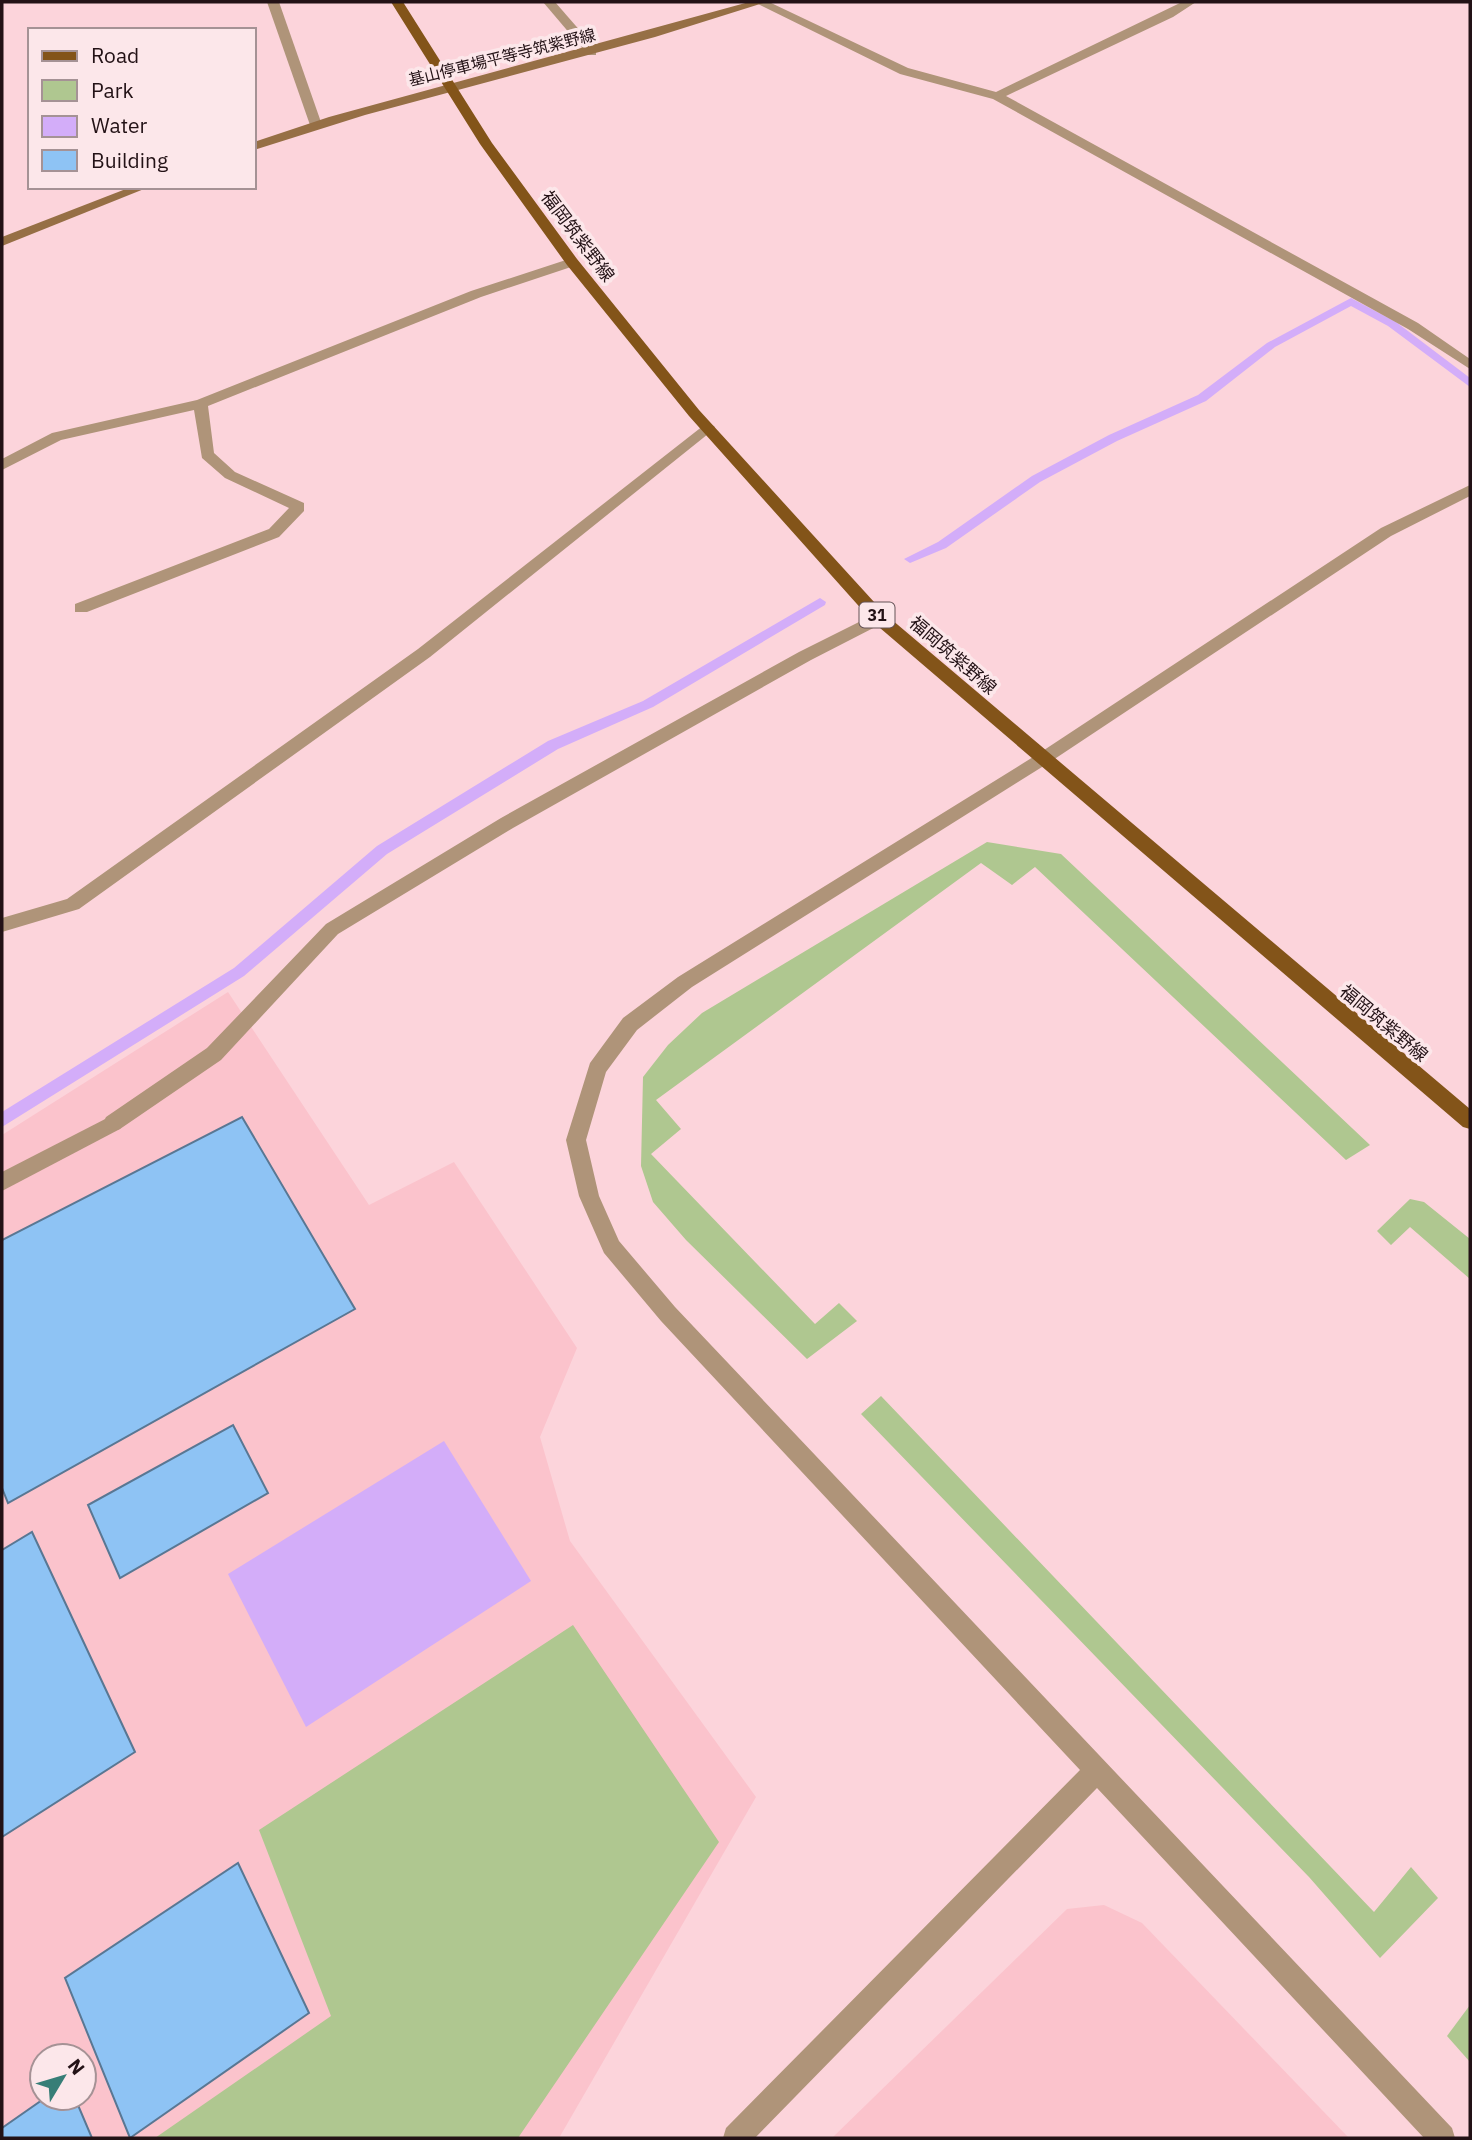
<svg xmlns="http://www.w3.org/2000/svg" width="1472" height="2140" viewBox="0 0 1472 2140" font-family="'IBM Plex Sans','Noto Sans JP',sans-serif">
<rect width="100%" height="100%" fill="#fcd4db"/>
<g fill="#fbc3cc" fill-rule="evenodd">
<path d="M228,992L369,1205L454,1162L577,1348L540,1437L570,1541L756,1797L559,2138H2V1135ZM42,2056H84V2098H42Z"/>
<path d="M1104,1905L1142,1923L1349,2138H832L1067,1909Z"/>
</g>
<g fill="#afc790">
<path d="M987,842L1061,854L1370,1145L1346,1160L1035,867L1012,885L981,863L656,1100L681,1129L651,1154L815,1324L839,1303L857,1321L807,1359L686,1240L653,1202L641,1166L643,1077L668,1045L702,1013Z"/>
<path d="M1410,1199L1424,1202L1470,1239V1279L1410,1227L1391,1245L1377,1231Z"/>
<path d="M881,1396L1374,1912L1411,1867L1438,1898L1380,1958L1309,1877L861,1414Z"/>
<path d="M573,1625L719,1842L518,2138H155L331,2016L259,1830Z"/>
<path d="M1470,2005V2062L1447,2036Z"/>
</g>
<path fill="#d3adf9" d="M444,1441L531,1581L306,1727L228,1574Z"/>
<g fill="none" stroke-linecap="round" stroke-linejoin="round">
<g fill="#d3adf9" fill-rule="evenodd">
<path d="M1351,298L1396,322L1470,378V387L1388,326L1351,306L1275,347L1206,401L1117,441L1040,482L946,548L910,563L904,559L938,542L1032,476L1109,435L1198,395L1267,343Z"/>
<path d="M820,598L826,602L825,605L653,707L558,749L387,854L244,976L2,1127V1112L234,968L377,846L548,741L643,701Z"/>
</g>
</g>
<g fill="#8ec3f4" stroke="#597793" stroke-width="2">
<path d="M242,1117L355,1309L8,1503L2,1488V1240Z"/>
<path d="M233,1425L268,1493L120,1578L88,1505Z"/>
<path d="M32,1532L135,1752L2,1837V1550Z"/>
<path d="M238,1863L309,2013L130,2138L65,1978Z"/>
<path d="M45,2098H75L92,2138H2V2128Z"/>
</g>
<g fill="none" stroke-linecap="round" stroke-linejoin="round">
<path fill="#af9479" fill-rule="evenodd" d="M113,1115L120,1117L123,1123L120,1129L2,1191V1172Z"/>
<g fill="#af9479" fill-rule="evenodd">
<path d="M267,2H279L322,125L320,128L310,125Z"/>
<path d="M543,2H555L596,49V55H588Z"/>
<path d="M754,2H769L908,68L996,92L1182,2H1196L1173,17L1006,96L1418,323L1470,359V369L1408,329L993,99L900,74Z"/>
<path d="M572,258L577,259V265L481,297L208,406L214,453L235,472L304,503V511L279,537L87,612H75V604L269,529L289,508L225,478L202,458L194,410L61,440L2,470V459L52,433L197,400L471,291Z"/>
<path d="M708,422L715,427L713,430L430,657L79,909L2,932V918L67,899L418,649Z"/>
<path d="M879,612L885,614V622L811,660L513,828L338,934L221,1060L120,1129L113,1131L106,1129L103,1123L106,1117L207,1048L326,924L501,818L799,652Z"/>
</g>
<path fill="#af9479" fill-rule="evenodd" d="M1470,485V496L1391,536L1050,762L692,987L637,1030L606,1072L586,1140L599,1196L619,1241L675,1307L1452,2128L1455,2138H1424L1097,1788L755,2138H723L726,2128L1080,1770L661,1321L604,1253L579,1196L566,1140L590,1063L623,1018L678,977L1038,754L1381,528Z"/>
<g fill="#966f45" fill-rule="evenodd">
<path d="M749,2H766L655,37L365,115L254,150V142L329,117Z"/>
<path d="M131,187H149L2,246V237Z"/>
</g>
<path fill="#835419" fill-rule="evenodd" d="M391,2H403L492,143L577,259L699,410L885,614L1470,1109V1129L1463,1127L873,622L689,416L567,265L480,144Z"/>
</g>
<g text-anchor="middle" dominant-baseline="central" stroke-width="7" stroke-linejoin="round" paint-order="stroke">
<g font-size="16" fill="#231216" stroke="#fce7ea">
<text transform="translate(502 57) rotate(-14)">基山停車場平等寺筑紫野線</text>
</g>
<rect fill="#fce7ea" stroke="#645256" stroke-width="2" x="859.5" y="602.5" width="35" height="25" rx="5"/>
<g font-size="16" font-weight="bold" fill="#231216">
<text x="877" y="615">31</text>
</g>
<g font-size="18" fill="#231216" stroke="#fce7ea">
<text transform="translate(578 236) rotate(53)">福岡筑紫野線</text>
<text transform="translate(953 655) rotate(41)">福岡筑紫野線</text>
<text transform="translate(1384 1023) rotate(40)">福岡筑紫野線</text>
</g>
</g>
<rect width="1472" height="2140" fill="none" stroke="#231216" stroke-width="7"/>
<rect x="28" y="28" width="228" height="161" fill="#fce7ea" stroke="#a59295" stroke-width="2"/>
<rect x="42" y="51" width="35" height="10" fill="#835419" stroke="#a59295" stroke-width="2"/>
<text x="91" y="63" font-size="21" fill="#231216">Road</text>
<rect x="42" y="80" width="35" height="21" fill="#afc790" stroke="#a59295" stroke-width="2"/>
<text x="91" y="98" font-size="21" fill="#231216">Park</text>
<rect x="42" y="116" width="35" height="21" fill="#d3adf9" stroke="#a59295" stroke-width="2"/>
<text x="91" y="133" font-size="21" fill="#231216">Water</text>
<rect x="42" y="150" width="35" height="21" fill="#8ec3f4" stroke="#a59295" stroke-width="2"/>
<text x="91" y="168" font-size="21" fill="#231216">Building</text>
<g transform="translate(63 2077) rotate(52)"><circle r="33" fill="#fce7ea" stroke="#a59295" stroke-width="2"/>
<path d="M0-5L12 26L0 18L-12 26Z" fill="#377e77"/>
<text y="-10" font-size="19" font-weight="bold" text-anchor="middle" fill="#231216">N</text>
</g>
</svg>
